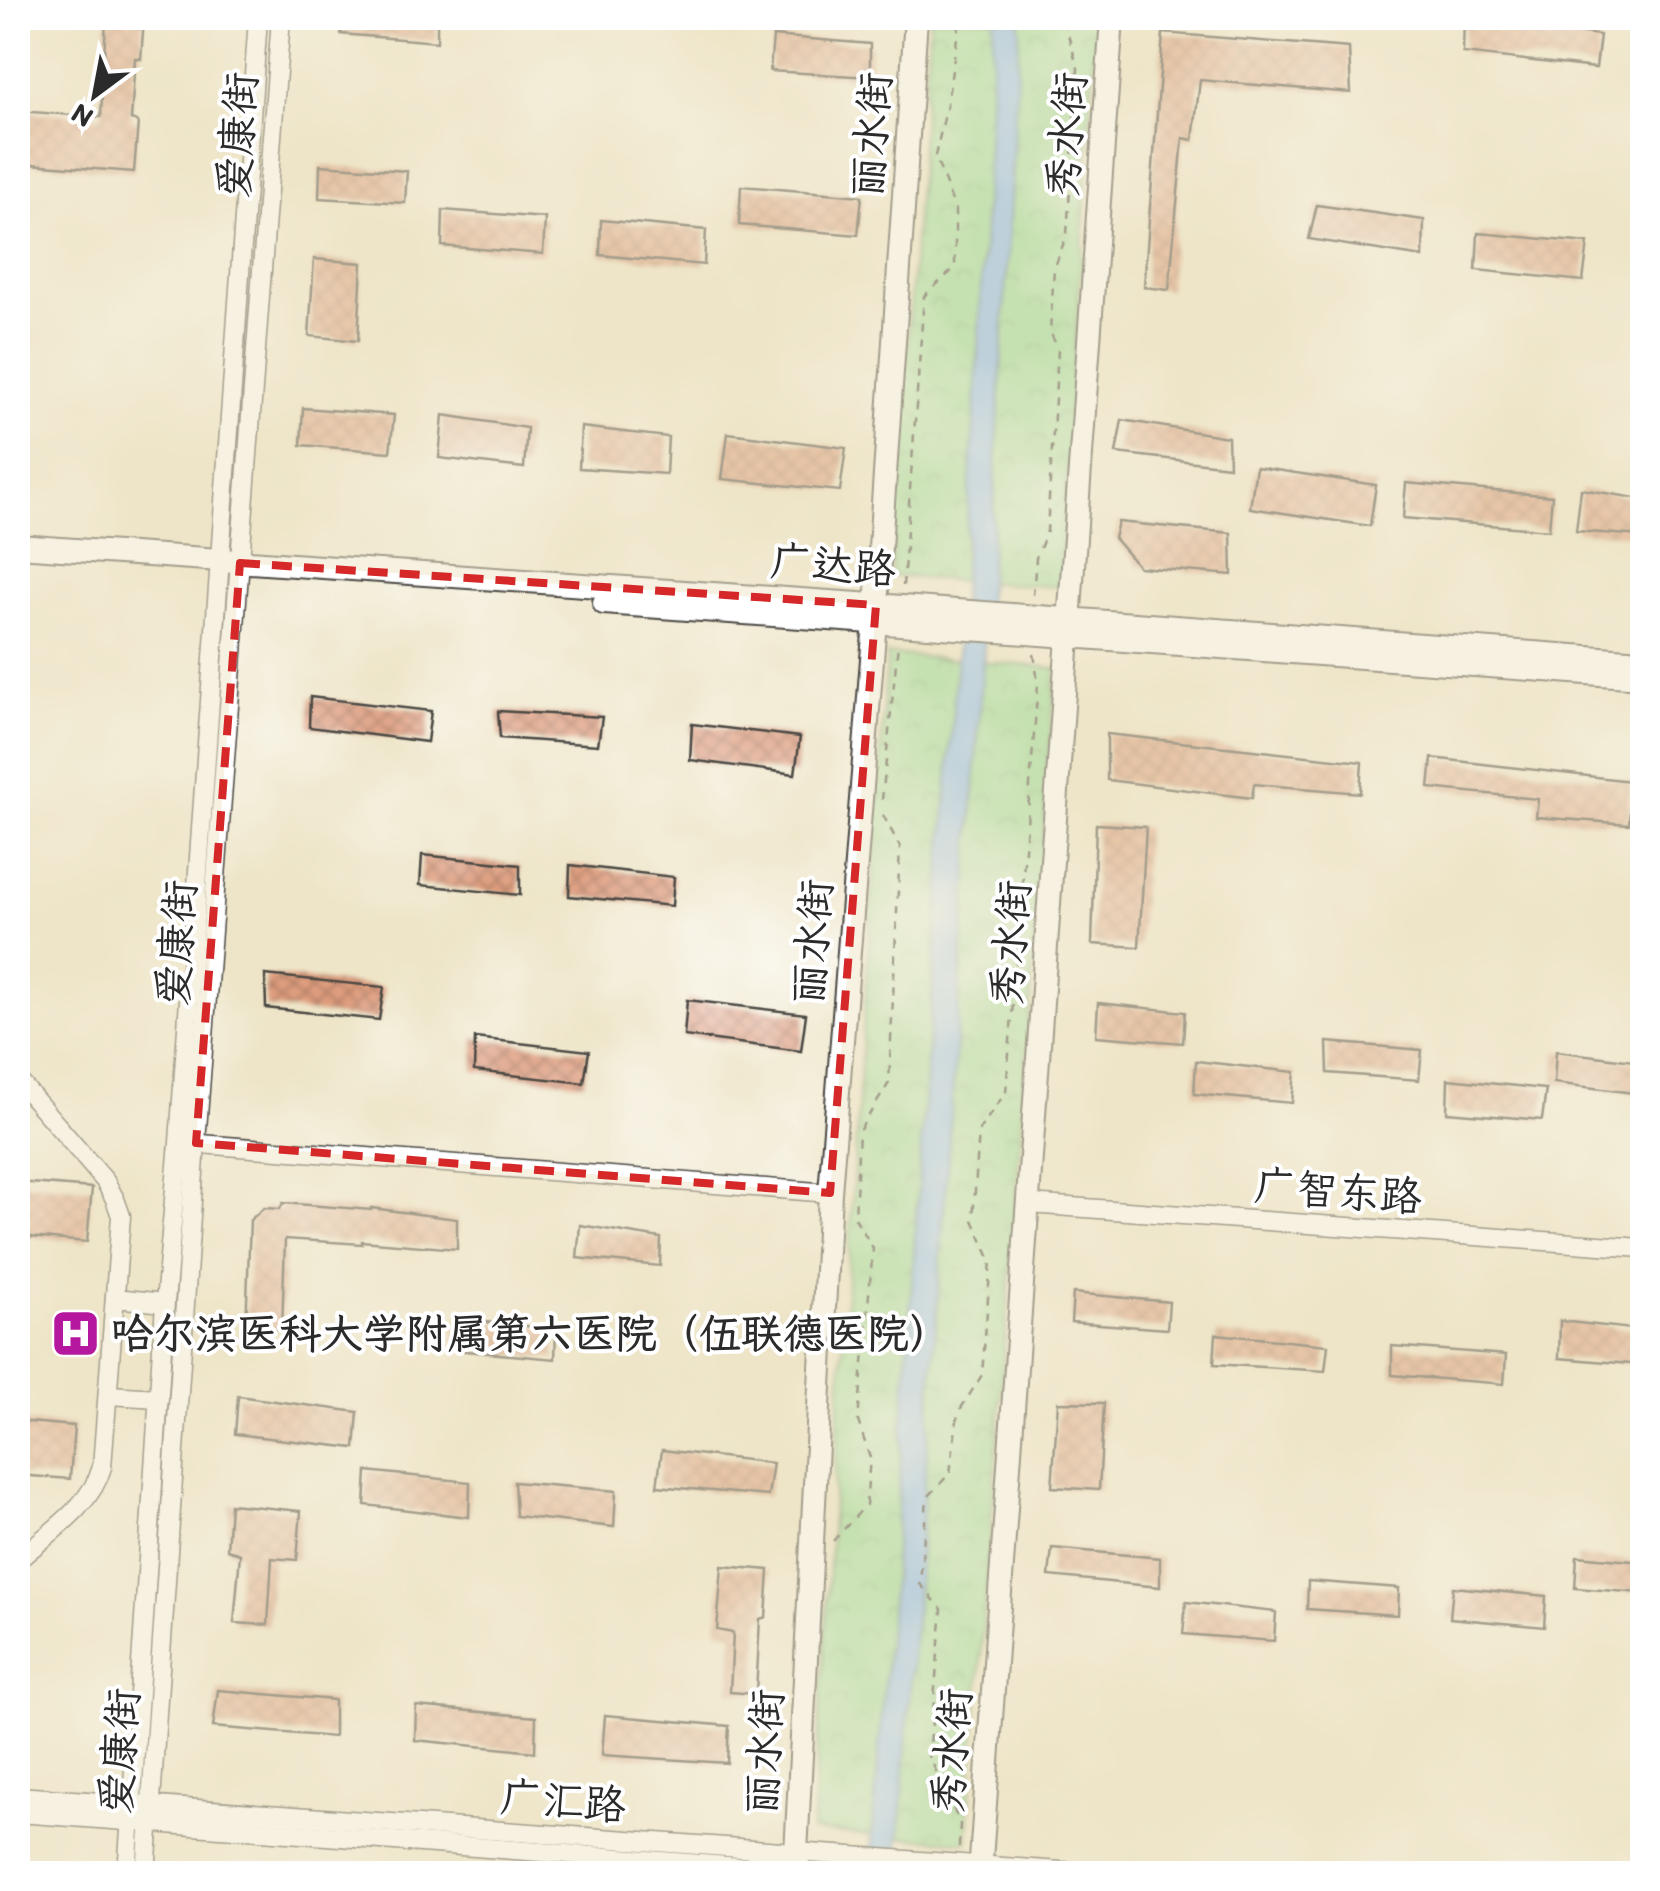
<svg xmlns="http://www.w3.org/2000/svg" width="1660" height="1891" viewBox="0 0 1660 1891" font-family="Itim,'LXGW WenKai TC',sans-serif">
<defs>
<pattern id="park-crowns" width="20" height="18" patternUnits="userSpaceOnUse" patternTransform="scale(2.5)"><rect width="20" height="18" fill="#96dc96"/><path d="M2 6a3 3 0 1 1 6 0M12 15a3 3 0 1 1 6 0" fill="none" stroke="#81bd81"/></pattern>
<pattern id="building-cross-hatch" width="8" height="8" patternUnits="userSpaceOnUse" patternTransform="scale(2.5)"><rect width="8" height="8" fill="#de9d7e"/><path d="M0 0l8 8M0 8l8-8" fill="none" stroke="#b48067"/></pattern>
</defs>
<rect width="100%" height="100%" fill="#fff"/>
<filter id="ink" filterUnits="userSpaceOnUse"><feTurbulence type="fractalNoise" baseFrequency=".01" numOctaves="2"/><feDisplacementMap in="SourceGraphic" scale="20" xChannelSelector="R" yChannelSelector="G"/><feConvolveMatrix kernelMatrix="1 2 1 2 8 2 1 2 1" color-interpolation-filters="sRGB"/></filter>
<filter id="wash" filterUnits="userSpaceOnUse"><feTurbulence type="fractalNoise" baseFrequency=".0048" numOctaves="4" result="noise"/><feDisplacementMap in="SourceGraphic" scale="40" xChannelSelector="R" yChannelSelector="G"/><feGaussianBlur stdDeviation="2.25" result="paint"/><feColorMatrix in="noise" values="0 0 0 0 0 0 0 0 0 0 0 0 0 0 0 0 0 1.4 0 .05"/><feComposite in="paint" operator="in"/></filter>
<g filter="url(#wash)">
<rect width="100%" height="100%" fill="#eee5c8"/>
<g fill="url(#park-crowns)" stroke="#608460" stroke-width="2.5">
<path d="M930,18H1097L1060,587L891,576Z"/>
<path d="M887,654L1056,668L967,1842L812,1831Z"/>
</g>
<path fill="#83b8f1" stroke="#57728e" stroke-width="2.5" d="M994,18H1020L993,521L897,1873L869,1874L894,1565L921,1145L975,413Z"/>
<g id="blocks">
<g fill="url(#building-cross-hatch)">
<path d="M106,18H144L141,59L135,58L131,120L138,122L134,172L18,163V111L101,117Z"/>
<path d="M343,18H437V42L341,34Z"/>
<path d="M1464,18L1600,35L1596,68L1463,53Z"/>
<path d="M1163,33L1349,48L1351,93L1200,80L1193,140L1183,138L1169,290L1144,287Z"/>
<path d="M773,36L870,44V77L770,71Z"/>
<path d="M320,165L407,171L405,203L319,198Z"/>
<path d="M741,186L862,196L858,235L739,225Z"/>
<path d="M1317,205L1424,220L1423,257L1309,239Z"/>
<path d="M443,210L545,218L543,254L442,246Z"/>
<path d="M601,220L706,230L704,265L600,255Z"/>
<path d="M1478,233L1588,243L1583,281L1476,270Z"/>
<path d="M314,259L362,263L358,341L309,336Z"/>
<path d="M303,408L394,415L390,452L301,445Z"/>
<path d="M443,415L527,428L524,468L439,458Z"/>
<path d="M1122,420L1228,437L1229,466L1116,453Z"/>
<path d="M581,427L668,437L666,474L579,468Z"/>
<path d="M728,433L846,448L840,491L722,479Z"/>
<path d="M1256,467L1376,485L1370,526L1250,508Z"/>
<path d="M1406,483L1552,496L1549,530L1403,518Z"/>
<path d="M1581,489L1642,499V536L1576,531Z"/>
<path d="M1118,522L1231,533L1232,575L1139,567L1114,538Z"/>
<path d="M310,697L431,711L427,742L309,727Z"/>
<path d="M498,711L602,717L598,745L500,738Z"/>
<path d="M692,724L800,737L795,774L690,760Z"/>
<path d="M1107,734L1362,762L1360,793L1254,784L1252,798L1107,780Z"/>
<path d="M1432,758L1631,781L1629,824L1536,817L1538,799L1429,788Z"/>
<path d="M1096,824L1146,827L1139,947L1092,944Z"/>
<path d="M422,855L520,865V895L420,885Z"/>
<path d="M570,865L674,877L672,906L569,896Z"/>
<path d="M265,975L384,987L379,1020L266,1008Z"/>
<path d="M687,1000L806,1014L801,1051L684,1036Z"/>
<path d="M1098,1003L1185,1012L1183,1043L1096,1036Z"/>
<path d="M475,1038L589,1051L584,1083L474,1071Z"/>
<path d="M1327,1042L1422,1050L1419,1080L1328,1073Z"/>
<path d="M1556,1051L1642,1062V1094L1554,1083Z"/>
<path d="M1196,1061L1295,1072L1292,1103L1194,1094Z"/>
<path d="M1448,1079L1546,1089L1542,1120L1447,1112Z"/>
<path d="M18,1182L92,1188L87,1242L18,1236Z"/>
<path d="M283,1203L371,1210V1208L457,1219V1249L362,1241V1244L285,1239L282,1330L246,1328L250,1220L264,1208L280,1209Z"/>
<path d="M580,1225L661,1238L660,1266L577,1258Z"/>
<path d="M1073,1293L1169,1302L1167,1329L1071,1322Z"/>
<path d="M454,1319L556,1329L555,1359L455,1350Z"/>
<path d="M1560,1321L1642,1330V1365L1559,1358Z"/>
<path d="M1216,1334L1328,1345L1325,1371L1214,1364Z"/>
<path d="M1392,1346L1506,1355L1504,1384L1392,1375Z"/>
<path d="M238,1396L358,1412L355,1448L235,1434Z"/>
<path d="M1058,1402L1104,1403L1099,1490L1052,1487Z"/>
<path d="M18,1421L74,1426L70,1479L18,1475Z"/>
<path d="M662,1450L773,1463L768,1496L657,1486Z"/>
<path d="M367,1471L470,1482L469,1517L365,1505Z"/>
<path d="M514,1482L616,1491L614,1527L516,1516Z"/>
<path d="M230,1504L301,1511L297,1560L272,1558L268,1625L234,1623L240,1554L227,1550Z"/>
<path d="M1052,1548L1160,1558V1587L1049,1576Z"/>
<path d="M1577,1556L1642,1562V1593L1575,1588Z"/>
<path d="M722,1566L769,1570L766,1617L760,1619L756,1694L730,1692L733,1633L717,1630Z"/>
<path d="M1308,1581L1399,1588L1398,1615L1307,1609Z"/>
<path d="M1453,1587L1546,1596L1544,1627L1450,1618Z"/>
<path d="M1186,1602L1276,1612L1274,1641L1183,1634Z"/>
<path d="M218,1690L334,1700V1737L213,1727Z"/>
<path d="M416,1706L536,1717L535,1752L415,1740Z"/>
<path d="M605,1715L729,1726L727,1763L602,1755Z"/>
</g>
</g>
</g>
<g filter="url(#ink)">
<use href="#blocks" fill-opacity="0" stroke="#484743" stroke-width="2.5"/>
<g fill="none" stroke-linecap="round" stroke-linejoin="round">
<defs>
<g id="minor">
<path d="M18,1080L105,1181L115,1199L121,1216L102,1467C91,1507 48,1533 18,1560"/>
<path d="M188,1143L830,1193"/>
<path d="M1029,1204L1642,1248"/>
<path d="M115,1298L165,1303"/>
<path d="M108,1395L159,1398"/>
<path d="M18,1796L1103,1874"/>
<path d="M18,1813L835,1874"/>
<path d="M127,1874L165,1303L179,1142L258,18"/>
<path d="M146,1874L196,1143L281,18"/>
</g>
<g id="major">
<path d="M18,546L902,607L1642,661"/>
<path d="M604,603L1642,677"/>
<path d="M798,1874L796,1853L830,1193L875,621L916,18"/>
<path d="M980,1874L1112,18"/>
</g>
</defs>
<use href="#minor" stroke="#484743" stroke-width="21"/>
<use href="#major" stroke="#484743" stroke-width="26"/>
<g stroke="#484743" stroke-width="2.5" stroke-dasharray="8 8" stroke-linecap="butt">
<path d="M903,586L924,296L955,268V209L935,156L946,110L960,18"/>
<path d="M1033,595L1036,558L1047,531L1058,349L1050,332L1054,269L1067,234L1078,68L1063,18"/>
<path d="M882,800L898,644"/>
<path d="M833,1541L866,1505L870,1458L858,1421L873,1248L855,1218L859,1131L889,1083L900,847L882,813"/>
<path d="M959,1847L960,1823L929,1756L942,1609L920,1584L927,1498L950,1473L958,1413L982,1375L991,1260L973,1220L979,1130L1006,1092L1038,683L1034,653"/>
</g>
<use href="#minor" stroke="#fff" stroke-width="18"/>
<use href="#major" stroke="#fff" stroke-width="22"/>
</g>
</g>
<path d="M0 0H1660V1891H0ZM240,563L876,605L830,1193L196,1143Z" fill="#eee5c8" fill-opacity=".55" fill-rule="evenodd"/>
<path fill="none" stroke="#d62828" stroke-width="8" stroke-dasharray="20 12" stroke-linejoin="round" d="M240,563L876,605L830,1193L196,1143Z"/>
<defs>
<symbol id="hospital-square" viewBox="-11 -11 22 22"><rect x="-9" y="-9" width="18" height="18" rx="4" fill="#b5179e" stroke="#fff"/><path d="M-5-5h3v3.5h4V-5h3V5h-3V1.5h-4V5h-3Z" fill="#fff"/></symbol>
</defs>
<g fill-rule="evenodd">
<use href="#hospital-square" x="48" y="1306" width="55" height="55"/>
</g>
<g text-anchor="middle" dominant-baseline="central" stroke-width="8" stroke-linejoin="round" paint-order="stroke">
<g font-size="42" fill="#2b2b2b" stroke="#fff">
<text transform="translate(237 135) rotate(-86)">爱康街</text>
<text transform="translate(871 135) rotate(-86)">丽水街</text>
<text transform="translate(1066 135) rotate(-86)">秀水街</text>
<text transform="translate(833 565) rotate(4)">广达路</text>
<text transform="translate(812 942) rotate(-86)">丽水街</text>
<text transform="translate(176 943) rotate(-86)">爱康街</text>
<text transform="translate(1010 943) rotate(-86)">秀水街</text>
<text transform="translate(1338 1191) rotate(4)">广智东路</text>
<text transform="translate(119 1751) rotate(-86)">爱康街</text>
<text transform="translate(951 1751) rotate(-86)">秀水街</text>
<text transform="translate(764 1752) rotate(-87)">丽水街</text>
<text transform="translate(563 1801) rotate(4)">广汇路</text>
</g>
<g font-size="42" font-weight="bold" fill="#2b2b2b" stroke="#fff" text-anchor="start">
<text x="111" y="1333">哈尔滨医科大学附属第六医院（伍联德医院）</text>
</g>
</g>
<rect width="1660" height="1891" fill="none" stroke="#fff" stroke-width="60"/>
<g transform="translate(95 95) rotate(212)" stroke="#ffffff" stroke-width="8" paint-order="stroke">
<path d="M0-8L18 38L0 25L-18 38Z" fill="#2b2b2b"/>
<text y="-15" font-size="28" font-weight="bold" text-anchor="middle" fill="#2b2b2b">N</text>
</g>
</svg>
